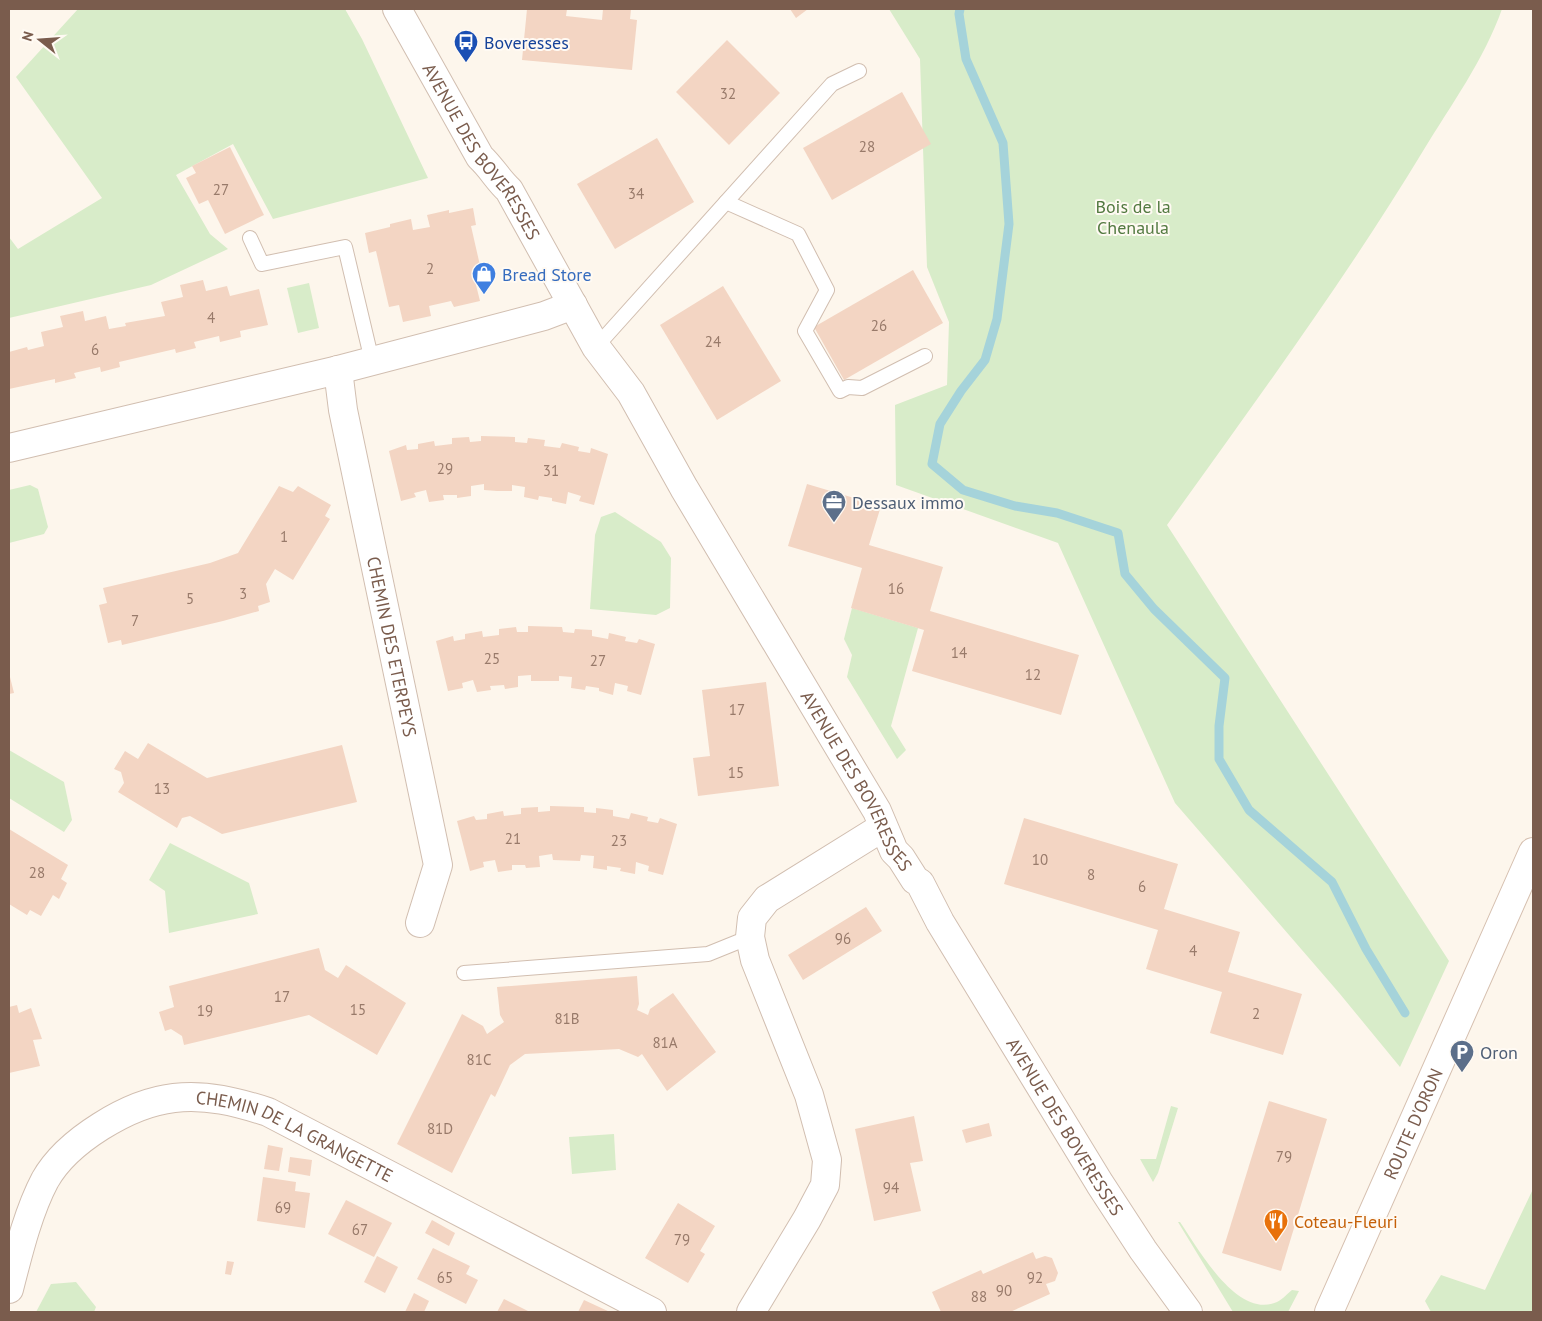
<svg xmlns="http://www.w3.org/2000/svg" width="1542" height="1321" viewBox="0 0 1542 1321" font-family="'PT Sans',sans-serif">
<rect width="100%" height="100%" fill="#fdf6ec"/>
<g fill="#d8ecc9">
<path d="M78,9H345L362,39L428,178L273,219L233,144L176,175L210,234L228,249L151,285L9,318V237L18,249L102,198L16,77Z"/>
<path d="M889,9H1502C1484,60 1451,105 1423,151C1345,280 1255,402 1167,525L1449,961L1400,1067L1340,994L1175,803L1058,543L896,485L895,405L947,385L949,322L927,267L920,59Z"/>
<path d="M309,283L319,328L298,333L287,288Z"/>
<path d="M30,485L38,489L48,527L44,534L9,543V490Z"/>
<path d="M615,512L661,542L671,558L670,608L656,615L590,609L595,535L601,517Z"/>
<path d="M852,608L918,628L891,726L906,750L897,759L847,677L852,655L844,639Z"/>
<path d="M9,750L64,782L72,820L64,832L9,798Z"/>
<path d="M170,843L249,883L258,914L169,933L165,891L149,880Z"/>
<path d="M1171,1106L1178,1108L1158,1173L1153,1182L1140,1159H1156Z"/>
<path d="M614,1134L616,1170L572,1174L569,1137Z"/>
<path d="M1533,1189V1312H1431L1425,1301L1441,1275L1485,1290Z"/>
<path d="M1178,1222H1180C1198,1248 1237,1320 1277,1302C1283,1299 1288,1293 1292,1290L1299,1291L1288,1312H1233Z"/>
<path d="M76,1282L96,1307L94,1312H36L51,1284Z"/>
</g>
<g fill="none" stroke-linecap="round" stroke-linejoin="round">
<path stroke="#a5d3da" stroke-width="9" d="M960,9L959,14L966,59L1003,143L1009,224L997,319L985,360L961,391L940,424L932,464L963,490L1015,506L1057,513L1118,533L1125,574L1154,609L1225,678L1219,726V759L1249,810L1332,882L1366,949L1405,1013"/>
</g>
<g fill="#f3d5c3">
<path d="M527,9H567L566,16L602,20L603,9H631L630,19L637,20L632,70L522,60Z"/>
<path d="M790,9H808L796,18Z"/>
<path d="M727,40L780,93L729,145L676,92Z"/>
<path d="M902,92L931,144L832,200L803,148Z"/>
<path d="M657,138L694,202L615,249L577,184Z"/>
<path d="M230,147L264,215L225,234L208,200L199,204L186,178L196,173L192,166Z"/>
<path d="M473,208L476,225L471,226L484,283L476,285L480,301L454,307L451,301L429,306L431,316L403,322L399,305L389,307L376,251L369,253L365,233L390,227V224L411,219L413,230L430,227L427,215L449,210V213Z"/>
<path d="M913,270L943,323L844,380L814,327Z"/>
<path d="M203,280L206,291L227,286L230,296L259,289L268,325L240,331L241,337L220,342L219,336L194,342L196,348L176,353L175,349L119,362L120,367L101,372L100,367L74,373L76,378L55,383V379L9,389V352L27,347L28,350L44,346L41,332L63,327L60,316L83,311L85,321L106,316L109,329L126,326L125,323L165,316L161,302L183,297L180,285Z"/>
<path d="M723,286L781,381L717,420L660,325Z"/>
<path d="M481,436L515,437V442L527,443L528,438L545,440L544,446L560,448L562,443L579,447L578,451L590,453L591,448L608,454L594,505L579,501L581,496L568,492L566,504L552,501V498L539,496L538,500L524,497L525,487L512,485V491H497L484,490V484L471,486V496L457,498V495H443L444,500L429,502L426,490L414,493L416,497L401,501L389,451L406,445L407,450L418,449V444L434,441L435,446L452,444V438L469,437L470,442L481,441Z"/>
<path d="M807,484L881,506L869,545L943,567L930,611L1079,655L1061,715L912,671L924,630L851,608L862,568L788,546Z"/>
<path d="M279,486L293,492L298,486L331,505L325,516L330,519L293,580L275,569L266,584L270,602L258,606L259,611L223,621L122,645L121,640L108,643L99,605L107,603L103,588L210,563L238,553Z"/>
<path d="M528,626L562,627L563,632L574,633L575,629L592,630V636L608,639L609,633L626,637L625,641L637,643L639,639L655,644L641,695L627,691L628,686L615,683L613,695L599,691V688L586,686L585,690L571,688L572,677L559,676V681H531V675L518,676V687L505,689L504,685L490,686L491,690L477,692L473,680L462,683L463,688L448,691L436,641L453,636L454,641L465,639V634L482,631L483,637L499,635V629L516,627L517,632H528Z"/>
<path d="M9,673L14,693L9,694Z"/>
<path d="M766,682L779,786L698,796L693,758L710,756L702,690Z"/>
<path d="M148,743L207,778L342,745L357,802L222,834L190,816L182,818L177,828L118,792L124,783L121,772L114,769L125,751L138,759Z"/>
<path d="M550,806L584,807V812L596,813V808L613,810V816L629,819L631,813L648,817L647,821L658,823L660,818L677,824L663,875L648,871L649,866L636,862L635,874L620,871L621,868L607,866V870L593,868L594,856L581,855L580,861L553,860L552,854L539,856L540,867L526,868L525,865H512V870L498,872L495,860L483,862L484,867L470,871L457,821L474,816L476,820L487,819V814L503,811L504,816L521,814V808L538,807V812L550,811Z"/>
<path d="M1024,818L1178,864L1164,909L1240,932L1228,972L1302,994L1283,1055L1210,1033L1222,992L1146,969L1158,930L1004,884Z"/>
<path d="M9,829L68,865L61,879L67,883L59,899L53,895L41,916L30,910L27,915L9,904Z"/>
<path d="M866,907L882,931L803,980L788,955Z"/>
<path d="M319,948L325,970L338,978L346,965L406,1003L377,1055L309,1015L184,1045L182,1036L171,1029L165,1031L159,1012L174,1007L169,986Z"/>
<path d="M637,976L639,1004L637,1010L648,1015L650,1009L673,993L716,1052L667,1091L642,1054L638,1057L619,1049L525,1054L510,1065L495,1097L491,1094L452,1173L397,1144L462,1014L483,1026L487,1034L504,1022L500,1015L497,987Z"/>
<path d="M17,1005L19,1013L31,1008L42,1039L33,1040L40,1066L9,1073V1007Z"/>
<path d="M1269,1101L1327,1119L1281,1271L1222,1253Z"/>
<path d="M914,1116L923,1161L910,1163L921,1211L874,1221L855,1129Z"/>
<path d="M989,1123L992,1136L966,1143L962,1130Z"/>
<path d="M268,1145L283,1148L279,1171L264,1169Z"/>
<path d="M290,1157L312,1160L310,1176L288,1172Z"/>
<path d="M263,1177L296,1182L295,1191L310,1193L305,1228L257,1221Z"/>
<path d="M346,1200L392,1223L374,1257L328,1234Z"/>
<path d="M678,1203L715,1226L700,1251L705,1254L688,1283L645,1258Z"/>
<path d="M432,1220L455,1233L449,1246L425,1233Z"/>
<path d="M433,1248L470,1266L466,1274L478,1280L466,1304L417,1279Z"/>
<path d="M1033,1252L1036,1259L1045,1256L1052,1258L1058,1273L1055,1281L1046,1284L1050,1294L1010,1312H941L932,1292L981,1270L983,1274Z"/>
<path d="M377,1256L398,1267L385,1293L364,1282Z"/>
<path d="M227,1261L234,1262L231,1275L225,1274Z"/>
<path d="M414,1293L429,1301L424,1312H405Z"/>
<path d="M504,1299L530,1312H497Z"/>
<path d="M584,1300L610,1312H578Z"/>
</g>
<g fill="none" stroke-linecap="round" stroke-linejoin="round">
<defs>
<g id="service">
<path d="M726,202L798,234L827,290L805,331L840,391L848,387L862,388L925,356"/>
<path d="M250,238L262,264L345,247L372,361"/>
<path d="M596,347L832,84L859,71"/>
<path d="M464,973L708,954L750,937"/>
</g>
<g id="minor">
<path id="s1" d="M397,9L480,157C491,167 498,180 509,190L596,347L631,393L684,488L877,811L894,851L901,858L915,880L920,883L940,922L1100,1184L1143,1250L1188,1312"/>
<path id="s2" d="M338,370L343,410L438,865L420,923"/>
<path d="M9,448L338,370L544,316L573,305"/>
<path id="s3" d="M9,1289C18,1254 28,1212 45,1180C67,1141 129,1103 174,1098C206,1094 237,1102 268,1112L652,1312"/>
<path d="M751,1312L807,1219L825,1185L827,1160L809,1095L755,960L750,937L752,918L767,899L883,827"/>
</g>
<g id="secondary">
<path id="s4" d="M1329,1312L1533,852"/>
</g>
</defs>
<use href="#service" stroke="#d1beb0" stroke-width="16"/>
<use href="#minor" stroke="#d1beb0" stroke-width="30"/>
<use href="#secondary" stroke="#d6c0b0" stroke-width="30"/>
<use href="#service" stroke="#fff" stroke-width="14"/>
<use href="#minor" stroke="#fff" stroke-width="28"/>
<use href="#secondary" stroke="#fff" stroke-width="28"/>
</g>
<defs>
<symbol id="bus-pin" viewBox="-11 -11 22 30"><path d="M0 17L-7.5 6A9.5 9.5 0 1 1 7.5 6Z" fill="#1a4fb4" stroke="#fffaf3"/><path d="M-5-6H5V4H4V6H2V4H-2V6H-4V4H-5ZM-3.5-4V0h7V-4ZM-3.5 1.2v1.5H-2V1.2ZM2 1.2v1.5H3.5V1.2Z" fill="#fff"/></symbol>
<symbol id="shop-pin" viewBox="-11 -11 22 30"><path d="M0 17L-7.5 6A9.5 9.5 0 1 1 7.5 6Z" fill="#3f7fe0" stroke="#fffaf3"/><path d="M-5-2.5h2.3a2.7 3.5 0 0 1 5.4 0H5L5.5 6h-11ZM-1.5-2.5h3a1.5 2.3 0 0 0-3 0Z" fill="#fff"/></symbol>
<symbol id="office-pin" viewBox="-11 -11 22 30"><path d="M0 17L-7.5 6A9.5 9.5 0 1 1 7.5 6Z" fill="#5c6f8a" stroke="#fffaf3"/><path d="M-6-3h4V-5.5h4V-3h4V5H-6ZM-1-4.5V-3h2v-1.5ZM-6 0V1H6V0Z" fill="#fff"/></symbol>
<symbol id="parking-pin" viewBox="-11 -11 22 30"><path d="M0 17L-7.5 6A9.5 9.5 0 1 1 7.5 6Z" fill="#5c6f8a" stroke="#fffaf3"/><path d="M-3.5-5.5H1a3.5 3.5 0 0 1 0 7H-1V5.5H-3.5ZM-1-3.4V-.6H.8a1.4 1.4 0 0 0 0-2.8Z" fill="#fff"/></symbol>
<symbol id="restaurant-pin" viewBox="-11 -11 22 30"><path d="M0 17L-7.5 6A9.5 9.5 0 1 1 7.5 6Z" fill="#e8710a" stroke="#fffaf3"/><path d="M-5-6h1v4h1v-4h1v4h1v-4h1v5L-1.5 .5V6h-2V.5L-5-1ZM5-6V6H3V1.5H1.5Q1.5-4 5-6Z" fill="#fff"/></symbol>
</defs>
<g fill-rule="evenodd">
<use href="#bus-pin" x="452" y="28" width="28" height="38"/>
<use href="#shop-pin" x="470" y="260" width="28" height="38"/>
<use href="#office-pin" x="820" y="488" width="28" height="38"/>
<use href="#parking-pin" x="1448" y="1038" width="28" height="38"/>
<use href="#restaurant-pin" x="1262" y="1207" width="28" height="38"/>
</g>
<g text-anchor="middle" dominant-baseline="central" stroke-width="4" stroke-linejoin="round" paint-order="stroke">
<g font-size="15" fill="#987a6a">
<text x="728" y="93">32</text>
<text x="867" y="146">28</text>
<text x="221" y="189">27</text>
<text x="636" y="193">34</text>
<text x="430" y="268">2</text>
<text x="211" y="317">4</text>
<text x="879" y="325">26</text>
<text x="713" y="341">24</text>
<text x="95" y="349">6</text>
<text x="445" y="468">29</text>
<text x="551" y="470">31</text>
<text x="284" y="536">1</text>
<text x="896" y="588">16</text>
<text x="243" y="593">3</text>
<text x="190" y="598">5</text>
<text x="135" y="620">7</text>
<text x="959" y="652">14</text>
<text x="492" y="658">25</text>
<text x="598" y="660">27</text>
<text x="1033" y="674">12</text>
<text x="737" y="709">17</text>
<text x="736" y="772">15</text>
<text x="162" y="788">13</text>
<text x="513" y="838">21</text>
<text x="619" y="840">23</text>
<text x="1040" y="859">10</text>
<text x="37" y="872">28</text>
<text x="1091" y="874">8</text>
<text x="1142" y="886">6</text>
<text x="843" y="938">96</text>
<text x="1193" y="950">4</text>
<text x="282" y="996">17</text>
<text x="358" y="1009">15</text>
<text x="205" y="1010">19</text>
<text x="1256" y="1013">2</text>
<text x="567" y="1018">81B</text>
<text x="665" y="1042">81A</text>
<text x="479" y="1059">81C</text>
<text x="440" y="1128">81D</text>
<text x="1284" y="1156">79</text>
<text x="891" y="1187">94</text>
<text x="283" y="1207">69</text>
<text x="360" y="1229">67</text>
<text x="682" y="1239">79</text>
<text x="445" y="1277">65</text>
<text x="1035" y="1277">92</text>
<text x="1004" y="1290">90</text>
<text x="979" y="1296">88</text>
</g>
<g font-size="18" fill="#164399" stroke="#fffaf3" text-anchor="start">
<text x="484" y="42">Boveresses</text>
</g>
<g font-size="18" fill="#7a5c4d" stroke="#fffaf3">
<text stroke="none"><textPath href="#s1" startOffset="166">AVENUE DES BOVERESSES</textPath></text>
<text stroke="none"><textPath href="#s2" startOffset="282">CHEMIN DES ETERPEYS</textPath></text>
<text stroke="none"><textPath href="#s1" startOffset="900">AVENUE DES BOVERESSES</textPath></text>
<text stroke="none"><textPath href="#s4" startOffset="206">ROUTE D'ORON</textPath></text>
<text stroke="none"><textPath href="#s1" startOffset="1305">AVENUE DES BOVERESSES</textPath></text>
<text stroke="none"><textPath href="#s3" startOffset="401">CHEMIN DE LA GRANGETTE</textPath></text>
</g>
<g font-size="18" fill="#537a41" stroke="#fffaf3">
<text x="1133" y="206">Bois de la<tspan x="1133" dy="21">Chenaula</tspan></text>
</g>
<g font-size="18" fill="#366cbe" stroke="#fffaf3" text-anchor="start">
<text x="502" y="274">Bread Store</text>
</g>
<g font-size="18" fill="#4e5e75" stroke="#fffaf3" text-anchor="start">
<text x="852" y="502">Dessaux immo</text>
<text x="1480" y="1052">Oron</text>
</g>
<g font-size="18" fill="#c56008" stroke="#fffaf3" text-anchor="start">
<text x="1294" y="1221">Coteau-Fleuri</text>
</g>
</g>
<rect width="1542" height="1321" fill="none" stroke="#7a5c4d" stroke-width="20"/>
<g transform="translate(40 40) rotate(287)" stroke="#fffaf3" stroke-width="4" paint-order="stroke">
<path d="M0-4L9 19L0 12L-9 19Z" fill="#7a5c4d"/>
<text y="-8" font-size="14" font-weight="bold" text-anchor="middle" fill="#7a5c4d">N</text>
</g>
</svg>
